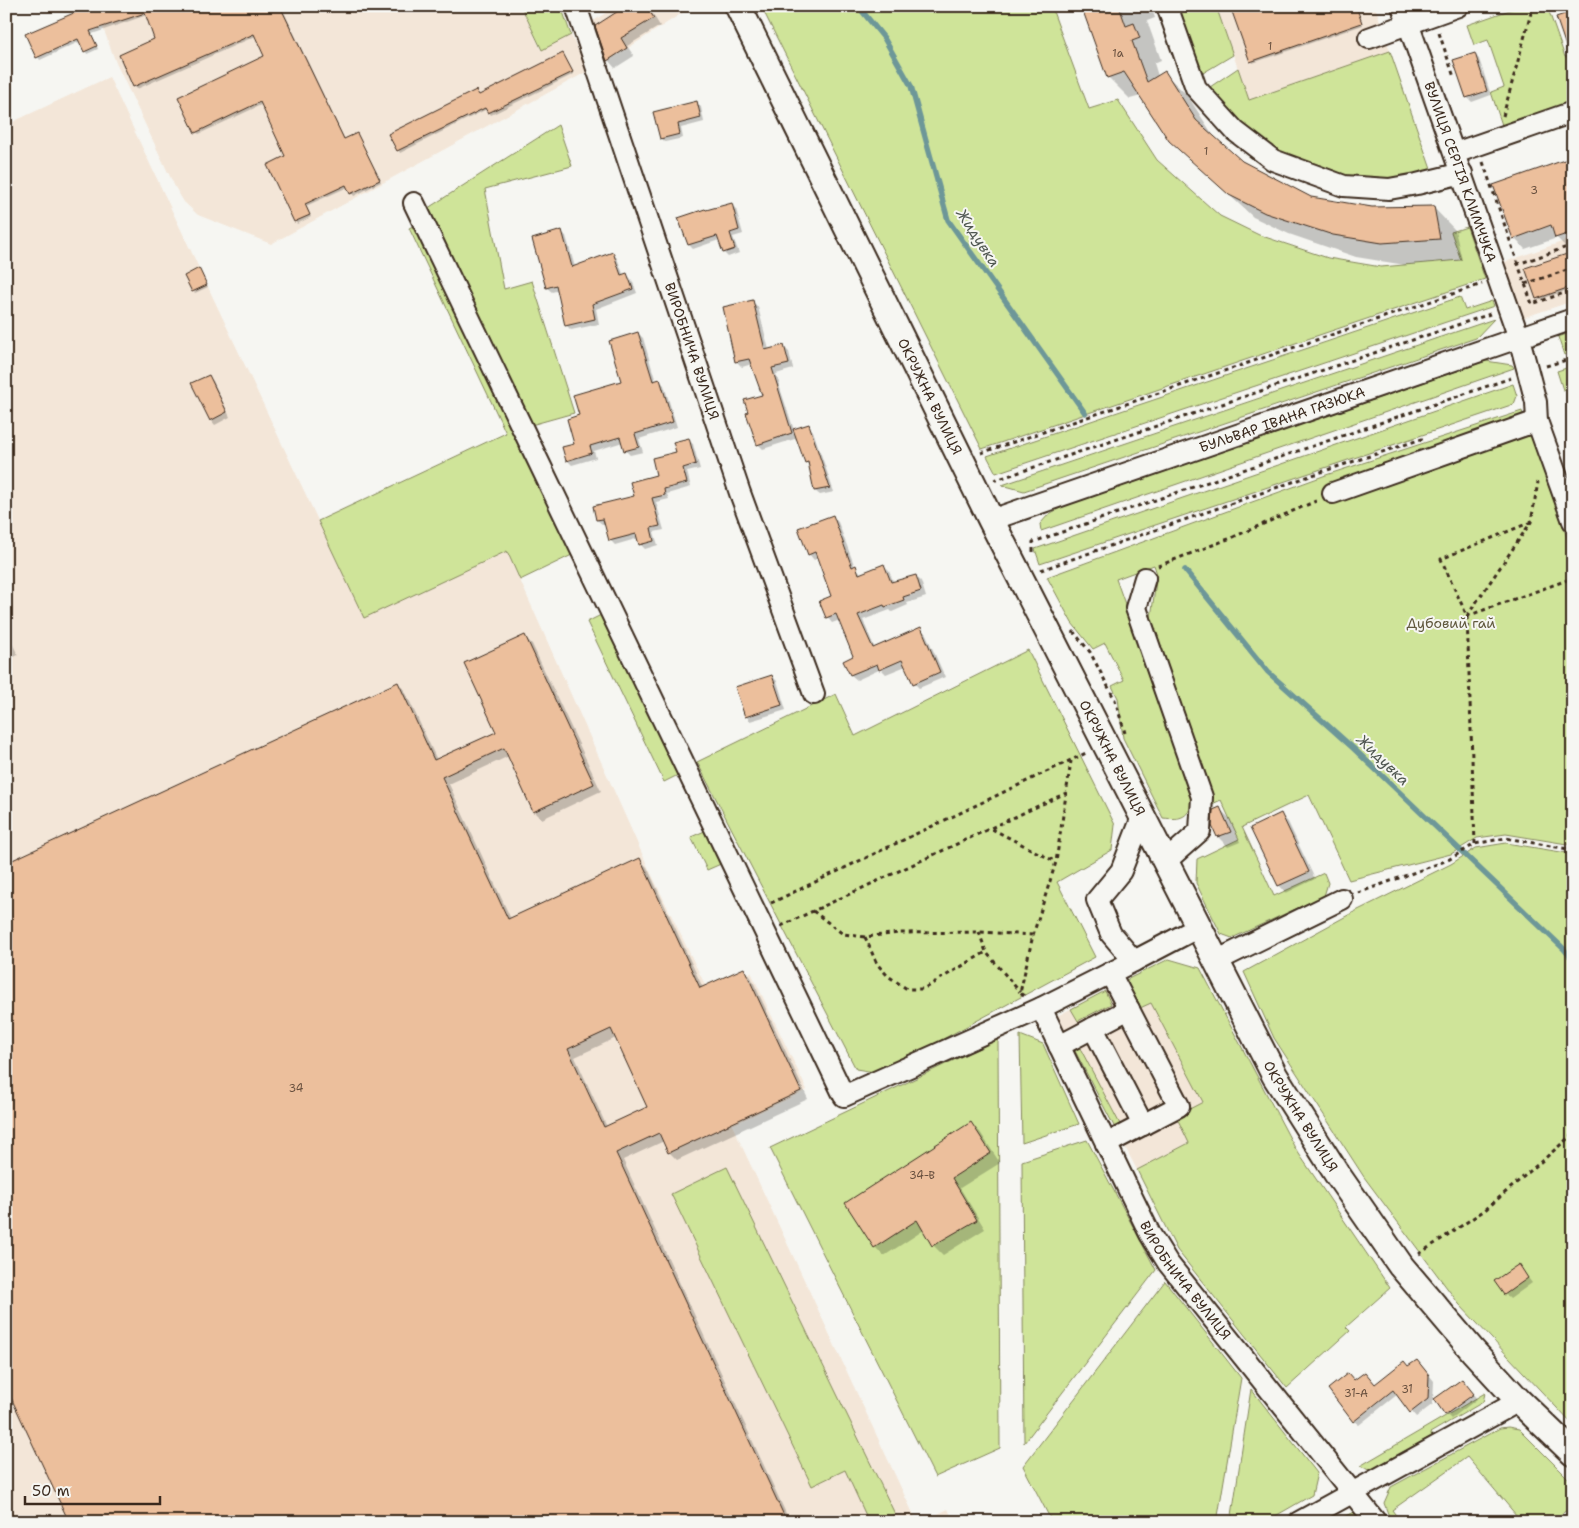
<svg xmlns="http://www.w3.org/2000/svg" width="1579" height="1528" viewBox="0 0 1579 1528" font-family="'Shantell Sans',sans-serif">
<rect width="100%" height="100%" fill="#f6f6f2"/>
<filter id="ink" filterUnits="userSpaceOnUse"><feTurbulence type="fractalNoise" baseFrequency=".02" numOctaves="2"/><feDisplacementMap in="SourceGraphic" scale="10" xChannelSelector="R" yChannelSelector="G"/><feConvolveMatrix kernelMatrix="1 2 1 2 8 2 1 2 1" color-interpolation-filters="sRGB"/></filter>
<g filter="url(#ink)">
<g fill="#f3e6d8">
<path d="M95,6H521L541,50L571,35L588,71L271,244L198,215L184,202L175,187L116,63Z"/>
<path d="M616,6H693L605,63L592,22Z"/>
<path d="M1216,6H1375L1390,51L1249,100Z"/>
<path d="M109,77L364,618L507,551L648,867L708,991L751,972L807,1090L732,1125L917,1522H6V125Z"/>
<path d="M1573,238V301L1522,318L1502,263Z"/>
<path d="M1126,980L1140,1008L1151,1003L1203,1102L1190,1142L1137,1170L1057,1016Z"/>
<path d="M948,1509L954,1522H922Z"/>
</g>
<g fill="#cfe499" stroke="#85875c">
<path d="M521,6H561L571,35L542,50Z"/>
<path d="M761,6H1051L1089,109L1118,100L1157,160L1220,216L1259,235L1328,258L1381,267L1461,260L1451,232L1467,227L1485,279L982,449Z"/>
<path d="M1173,6H1216L1233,55L1203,73L1196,71Z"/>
<path d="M1521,6H1547L1565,57L1573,55V106L1504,131L1491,92L1504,87L1488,40L1474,45L1467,25Z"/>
<path d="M1390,51L1433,175L1416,179L1345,180L1276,155L1209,95L1210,87L1238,68L1249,100Z"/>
<path d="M558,125L572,166L485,189L504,289L532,281L574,413L531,425L425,210Z"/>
<path d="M419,223L574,554L520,580L507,551L364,618L318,521L506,433L409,228Z"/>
<path d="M1460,297L1465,310L1492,301L1494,306L996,473L987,456Z"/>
<path d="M1494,319L1476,338L1024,491L1002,485Z"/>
<path d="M1573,332V352L1564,355L1558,337Z"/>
<path d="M1486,361L1512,365L1514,368L1041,531L1040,524L1049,514L1062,507Z"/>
<path d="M1573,366V387L1563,390L1557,371Z"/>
<path d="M1513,384L1517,396L1514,404L1040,564L1035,549Z"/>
<path d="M1522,411L1524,419L1323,491L1327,502L1529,431L1573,554V845L1506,834L1477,838L1451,854L1349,880L1309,795L1242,827L1274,896L1324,873L1328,883L1324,896L1232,938L1221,934L1196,883L1197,859L1239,839L1221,800L1210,805L1150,625L1157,574L1154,565L1116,579L1194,797C1189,818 1182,820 1163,818L1123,738L1118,698L1112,686L1124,680L1105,643L1093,649L1072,623L1047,577L1326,475Z"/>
<path d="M603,614L680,774L664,782L587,622Z"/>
<path d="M1028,650L1115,825L1112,850L1057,882L1095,957L880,1073L856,1069L697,762L836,694L855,736Z"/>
<path d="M707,830L723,863L707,870L691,837Z"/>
<path d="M1506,843L1573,854V1425L1459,1304L1364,1177L1274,1038L1244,972L1352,913L1451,864L1476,848Z"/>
<path d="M1169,959L1200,968L1295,1148L1390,1288L1346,1327L1350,1331L1287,1388L1177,1250L1137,1170L1189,1143L1176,1116L1203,1102L1151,1003L1140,1008L1126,980Z"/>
<path d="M1105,991L1111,1004L1078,1021L1071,1009Z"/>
<path d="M1020,1035L1043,1044L1079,1124L1022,1143Z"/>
<path d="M998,1039L1000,1448L935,1477L770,1148Z"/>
<path d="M1080,1048L1122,1128L1116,1130L1075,1051Z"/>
<path d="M1087,1140L1156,1270L1024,1443L1022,1161Z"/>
<path d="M727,1167L895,1514L879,1522H869L845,1470L812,1486L671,1194Z"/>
<path d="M1165,1281L1241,1378L1217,1522H1052L1023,1466Z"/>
<path d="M1251,1389L1317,1473L1312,1495L1265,1522H1231Z"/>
<path d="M1485,1393L1483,1402L1430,1433L1432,1436L1370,1470L1360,1466Z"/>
<path d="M1508,1427L1519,1429L1573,1483V1506L1550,1522H1522L1467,1457L1392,1510L1401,1522H1391L1384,1503L1391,1487L1500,1428Z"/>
<path d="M1355,1511L1363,1522H1335Z"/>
</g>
<g fill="#0003" fill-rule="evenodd">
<path d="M93,6H281L345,140L357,134L359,137L381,182L354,196L348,187L306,206L311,217L297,224L295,221L287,157L263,104L199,134L196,132L266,57L256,36L137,89L134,86L156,40L147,15L92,34L98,49L87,54L81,41L40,60L38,57L27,34Z"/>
<path d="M629,6H648L660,26L627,46L634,56L615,68L608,60L597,26Z"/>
<path d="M1101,6H1151L1155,18L1147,21L1161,60L1154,63L1158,76L1164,73L1187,95L1215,138L1242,162L1310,198L1372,209L1433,207L1455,230L1462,260L1405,265L1356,257L1289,234L1253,217L1170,140L1141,96L1130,99L1108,77Z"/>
<path d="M1231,6H1356L1363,25L1253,63Z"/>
<path d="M1474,54L1479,59L1491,95L1472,102L1467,97Z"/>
<path d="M565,57L574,74L491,115L487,109L400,153L390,134L479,96Z"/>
<path d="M697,103L701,107L704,122L681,128L683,138L665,142L661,138Z"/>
<path d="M1573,158V247L1568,249L1557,238L1525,249L1514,238Z"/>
<path d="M731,205L736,209L743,234L733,237L739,253L728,257L724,253L719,240L693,249L689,245L706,212Z"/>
<path d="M561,231L566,236L575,267L612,253L617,258L624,276L627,275L632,280L637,293L596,309L599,324L571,330L566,325L559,290L552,292L547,288Z"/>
<path d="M1569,254L1573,260V288L1539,300L1537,298Z"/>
<path d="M201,272L208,287L195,293L193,291Z"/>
<path d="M753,302L758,307L769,350L783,346L789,352L793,369L776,374L780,385H779L794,430L808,426L813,431L834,492L820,495L815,491L810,467L806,462L798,438L763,449L758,444L763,395L752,364L742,367L736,361Z"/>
<path d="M638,333L643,338L656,382L660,381L664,385L677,427L639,439L643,452L630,455L625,450L623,442L594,451L596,458L572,465L567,460L576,444L580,416L622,382Z"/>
<path d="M208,376L213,381L230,417L215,425L211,420Z"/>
<path d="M688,440L693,444L700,469L687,472L691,487L667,494L669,499L656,502L664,530L654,532L658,545L645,549L640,544L639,538L615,545L610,540L606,523L602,524L597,520L636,497L658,476Z"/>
<path d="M832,516L838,522L855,567L862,574L884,566L889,571L894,583L915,576L921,581L926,597L907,603L908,605L892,612L890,610L863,620L875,649L921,629L926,634L945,677L919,688L914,683L906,666L886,674L881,669L857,680L851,675L845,661L855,657L840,620L832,623L827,617L833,597L818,558L814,560L809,554Z"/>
<path d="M6,631L18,655L6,661Z"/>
<path d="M525,637L532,644L601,791L542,819L534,811L509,756L449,784L511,919L640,860L647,867L703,988L743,969L751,977L808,1099L677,1160L669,1152L664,1141L623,1160L790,1522H70L398,683L405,691L437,760L498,732ZM616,1038L649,1108L607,1127L575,1057Z"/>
<path d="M772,676L777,681L786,710L750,721L746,716Z"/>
<path d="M1220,809L1230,819L1240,842L1228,847L1218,837L1213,826Z"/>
<path d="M1281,815L1288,822L1315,879L1286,893L1279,885Z"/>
<path d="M970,1123L980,1132L1000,1163L960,1188L985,1229L943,1255L933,1245L924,1230L884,1256L875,1247Z"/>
<path d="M1523,1271L1532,1283L1510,1299L1505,1294Z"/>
<path d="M1422,1366L1434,1381L1433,1404L1416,1417L1398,1394L1359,1425L1354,1421V1381L1375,1385L1409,1367Z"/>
<path d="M1462,1380L1477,1399L1451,1419L1446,1414Z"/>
</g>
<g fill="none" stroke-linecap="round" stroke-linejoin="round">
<g stroke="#6d9798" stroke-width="5.5">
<path d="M858,6L884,38L911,86L948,220L1085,413"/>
<path d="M1185,570L1268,672L1353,748L1564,949L1573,960"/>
</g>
</g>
<g fill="#ecbf9c" stroke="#3b2a1e" fill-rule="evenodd">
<path d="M90,6H280L344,139L357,133L380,180L350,194L346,185L305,204L310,215L294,222L267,165L285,156L260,102L195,133L178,97L264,56L254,34L133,87L119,55L154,39L145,13L90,31L97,46L84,52L78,39L36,58L25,34Z"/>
<path d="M626,6H646L654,18L621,38L627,48L607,61L595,26Z"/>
<path d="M1097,6H1119L1126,26L1134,23L1140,38L1132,41L1147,82L1165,71L1196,120L1242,161L1311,197L1372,207L1434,206L1440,239L1382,243L1333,235L1265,213L1229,195L1169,141L1124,72L1107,78L1083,11Z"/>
<path d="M1230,6H1356L1362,23L1250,62Z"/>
<path d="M1573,11V57L1570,58L1556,17Z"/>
<path d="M563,53L573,72L488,113L485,108L397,151L388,134L476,90L479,95Z"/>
<path d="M1475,53L1487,91L1466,98L1453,60Z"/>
<path d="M697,101L701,118L678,124L680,134L660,139L653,112Z"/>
<path d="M1573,157V232L1555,238L1551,225L1513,239L1493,185Z"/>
<path d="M732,203L739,230L730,233L735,249L723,253L717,236L688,245L678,218L705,209L706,210Z"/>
<path d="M562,230L572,267L613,252L621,275L627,273L633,289L592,304L595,319L565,326L556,285L546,288L532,239Z"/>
<path d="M1570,253L1573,261V286L1536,299L1525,268Z"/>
<path d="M199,268L207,285L192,292L184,276Z"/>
<path d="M753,300L765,350L784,345L789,364L772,368L792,433L757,445L746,413L748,412L744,400L762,395L749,359L735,362L723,307Z"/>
<path d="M638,332L653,381L660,379L673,422L635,434L639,447L624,451L620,437L590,446L592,453L566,461L562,447L574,444L567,419L579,415L573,395L621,381L609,341Z"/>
<path d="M209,375L227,412L210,421L191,383Z"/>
<path d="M809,424L830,488L814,491L808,462L805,463L793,429Z"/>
<path d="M689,438L696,464L683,468L687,483L664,489L665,495L652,498L660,526L651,528L654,541L639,545L636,534L609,541L603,519L596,520L593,506L634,496L630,482L656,475L652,458L676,452L673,442Z"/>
<path d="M833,515L852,567L856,565L859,574L884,564L891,582L916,575L921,591L903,597L904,600L885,607L884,605L858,615L873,648L921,627L940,672L913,684L902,660L879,670L877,664L850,675L843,661L853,656L836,614L826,618L819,601L831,596L815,552L808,555L798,528Z"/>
<path d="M525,635L594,784L533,812L504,748L442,777L508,919L640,858L700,988L744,968L801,1091L668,1153L659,1133L616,1153L787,1522H69L6,1387V863L398,682L434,760L496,732L464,663ZM611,1029L647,1107L604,1127L568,1049Z"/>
<path d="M772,675L782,705L745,717L735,687Z"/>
<path d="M1220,807L1231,832L1217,837L1212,826L1213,810Z"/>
<path d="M1281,813L1309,872L1278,886L1250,828Z"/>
<path d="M971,1122L991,1153L952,1178L977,1220L932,1246L917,1220L874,1248L845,1203Z"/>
<path d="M1519,1264L1528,1278L1504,1295L1494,1281Z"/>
<path d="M1417,1360L1429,1375L1428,1399L1410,1413L1393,1390L1353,1422L1328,1389L1348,1373L1354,1380L1365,1372L1375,1384L1404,1361L1408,1366Z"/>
<path d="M1462,1379L1474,1394L1445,1415L1434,1399Z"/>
</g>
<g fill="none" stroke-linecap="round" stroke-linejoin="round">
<defs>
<g id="minor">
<path id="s1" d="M576,6L740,493L814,694"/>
<path d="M1167,6L1196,88L1235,131L1273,160L1344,186L1389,189L1417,184L1462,173"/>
<path id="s2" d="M1402,6L1519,338L1536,402L1537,421L1573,521"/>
<path d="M1369,38L1458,6"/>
<path d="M1455,153L1573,112"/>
<path d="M414,203L844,1096L1041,1008L1134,961"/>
<path d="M1333,493L1537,421"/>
<path id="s3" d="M991,520L1573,319"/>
<path d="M1145,578L1136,608L1202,797L1200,831L1165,862"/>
<path d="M1142,817L1121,871L1097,900L1111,934L1134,961L1199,927"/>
<path d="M1216,961L1342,899"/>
<path id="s4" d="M1041,1008L1132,1197L1150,1234L1168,1263L1376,1522"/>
<path d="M1093,1028L1143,1125"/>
<path d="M1059,1046L1129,1009"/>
<path d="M1106,1144L1179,1106L1110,973"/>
<path d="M1299,1522L1519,1401"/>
</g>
<g id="major">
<path id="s5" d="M738,6L991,520L1275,1076L1337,1174L1401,1266L1473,1351L1519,1401L1573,1453"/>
</g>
</defs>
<use href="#minor" stroke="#3b2a1e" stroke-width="24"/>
<use href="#major" stroke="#3b2a1e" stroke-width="29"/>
<g stroke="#3b2a1e" stroke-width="3" stroke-dasharray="4 4" stroke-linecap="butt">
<path d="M1439,33L1454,77"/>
<path d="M1503,116L1531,13L1528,6"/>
<path d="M1483,162L1518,264"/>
<path d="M1573,245L1518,264L1532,304L1573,290"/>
<path d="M1570,246L1573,253"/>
<path d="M1525,284L1573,268"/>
<path d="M1546,366L1573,358"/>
<path d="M981,453L1482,284"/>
<path d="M995,478L996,480L1490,314"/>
<path d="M1033,552V542L1511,378"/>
<path d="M1158,566L1231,538L1316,501"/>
<path d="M1041,570L1324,471L1425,438"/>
<path d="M1467,616L1531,522L1538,482"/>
<path d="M1467,616L1573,578"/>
<path d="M1073,631L1090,652L1115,700L1125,733"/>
<path d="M992,829L1056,862"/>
<path d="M1475,844L1467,616L1441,559L1531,522"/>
<path d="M1358,893L1448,860L1475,844L1506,838L1573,850"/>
<path d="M771,903L1088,752"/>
<path d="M813,911L843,934L865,937L899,933L979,932L1033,935"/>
<path d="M781,926L1066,793"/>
<path d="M979,932L986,952L1020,992"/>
<path d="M865,937L877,964L888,976L907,989H923L986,952"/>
<path d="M1024,996L1020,993L1033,935L1056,862L1071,761"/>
<path d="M1419,1254L1485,1210L1573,1134"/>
</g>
<use href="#minor" stroke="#f6f6f2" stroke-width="20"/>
<use href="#major" stroke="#f6f6f2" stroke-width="25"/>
</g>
</g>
<g text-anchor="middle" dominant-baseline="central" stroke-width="4" stroke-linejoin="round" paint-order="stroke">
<g font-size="11" fill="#674f3e">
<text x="1270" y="46">1</text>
<text x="1118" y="53">1а</text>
<text x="1206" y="151">1</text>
<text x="1534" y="190">3</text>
<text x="296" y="1088">34</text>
<text x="922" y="1175">34-В</text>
<text x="1407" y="1389">31</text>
<text x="1356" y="1393">31-А</text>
</g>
<g font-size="14" fill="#3b2a1e" stroke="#f6f6f2">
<text stroke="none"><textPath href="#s2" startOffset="176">ВУЛИЦЯ СЕРГІЯ КЛИМЧУКА</textPath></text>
<text stroke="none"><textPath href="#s1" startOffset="364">ВИРОБНИЧА ВУЛИЦЯ</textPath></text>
<text stroke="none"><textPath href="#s5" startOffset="435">ОКРУЖНА ВУЛИЦЯ</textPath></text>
<text stroke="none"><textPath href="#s3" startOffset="308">БУЛЬВАР ІВАНА ГАЗЮКА</textPath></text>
<text stroke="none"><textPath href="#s5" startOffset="840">ОКРУЖНА ВУЛИЦЯ</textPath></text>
<text stroke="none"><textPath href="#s5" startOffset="1245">ОКРУЖНА ВУЛИЦЯ</textPath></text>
<text stroke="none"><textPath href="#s4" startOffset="309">ВИРОБНИЧА ВУЛИЦЯ</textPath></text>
</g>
<g font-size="14" fill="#60583d" stroke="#f6f6f2">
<text x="1451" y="623">Дубовий гай</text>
</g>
<g font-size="15" font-style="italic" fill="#505751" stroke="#f6f6f2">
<text transform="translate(978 238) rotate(57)">Жидувка</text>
<text transform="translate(1383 760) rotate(44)">Жидувка</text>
</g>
</g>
<rect width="1579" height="1528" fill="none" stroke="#f6f6f2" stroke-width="25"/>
<rect x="12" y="12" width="1554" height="1503" fill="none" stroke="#3b2a1e" stroke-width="2" filter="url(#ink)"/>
<path d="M25 1496v8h135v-8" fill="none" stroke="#3b2a1e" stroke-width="2.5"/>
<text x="32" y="1496" font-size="15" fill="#3b2a1e" stroke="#f6f6f2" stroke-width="4" paint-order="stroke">50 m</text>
</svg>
